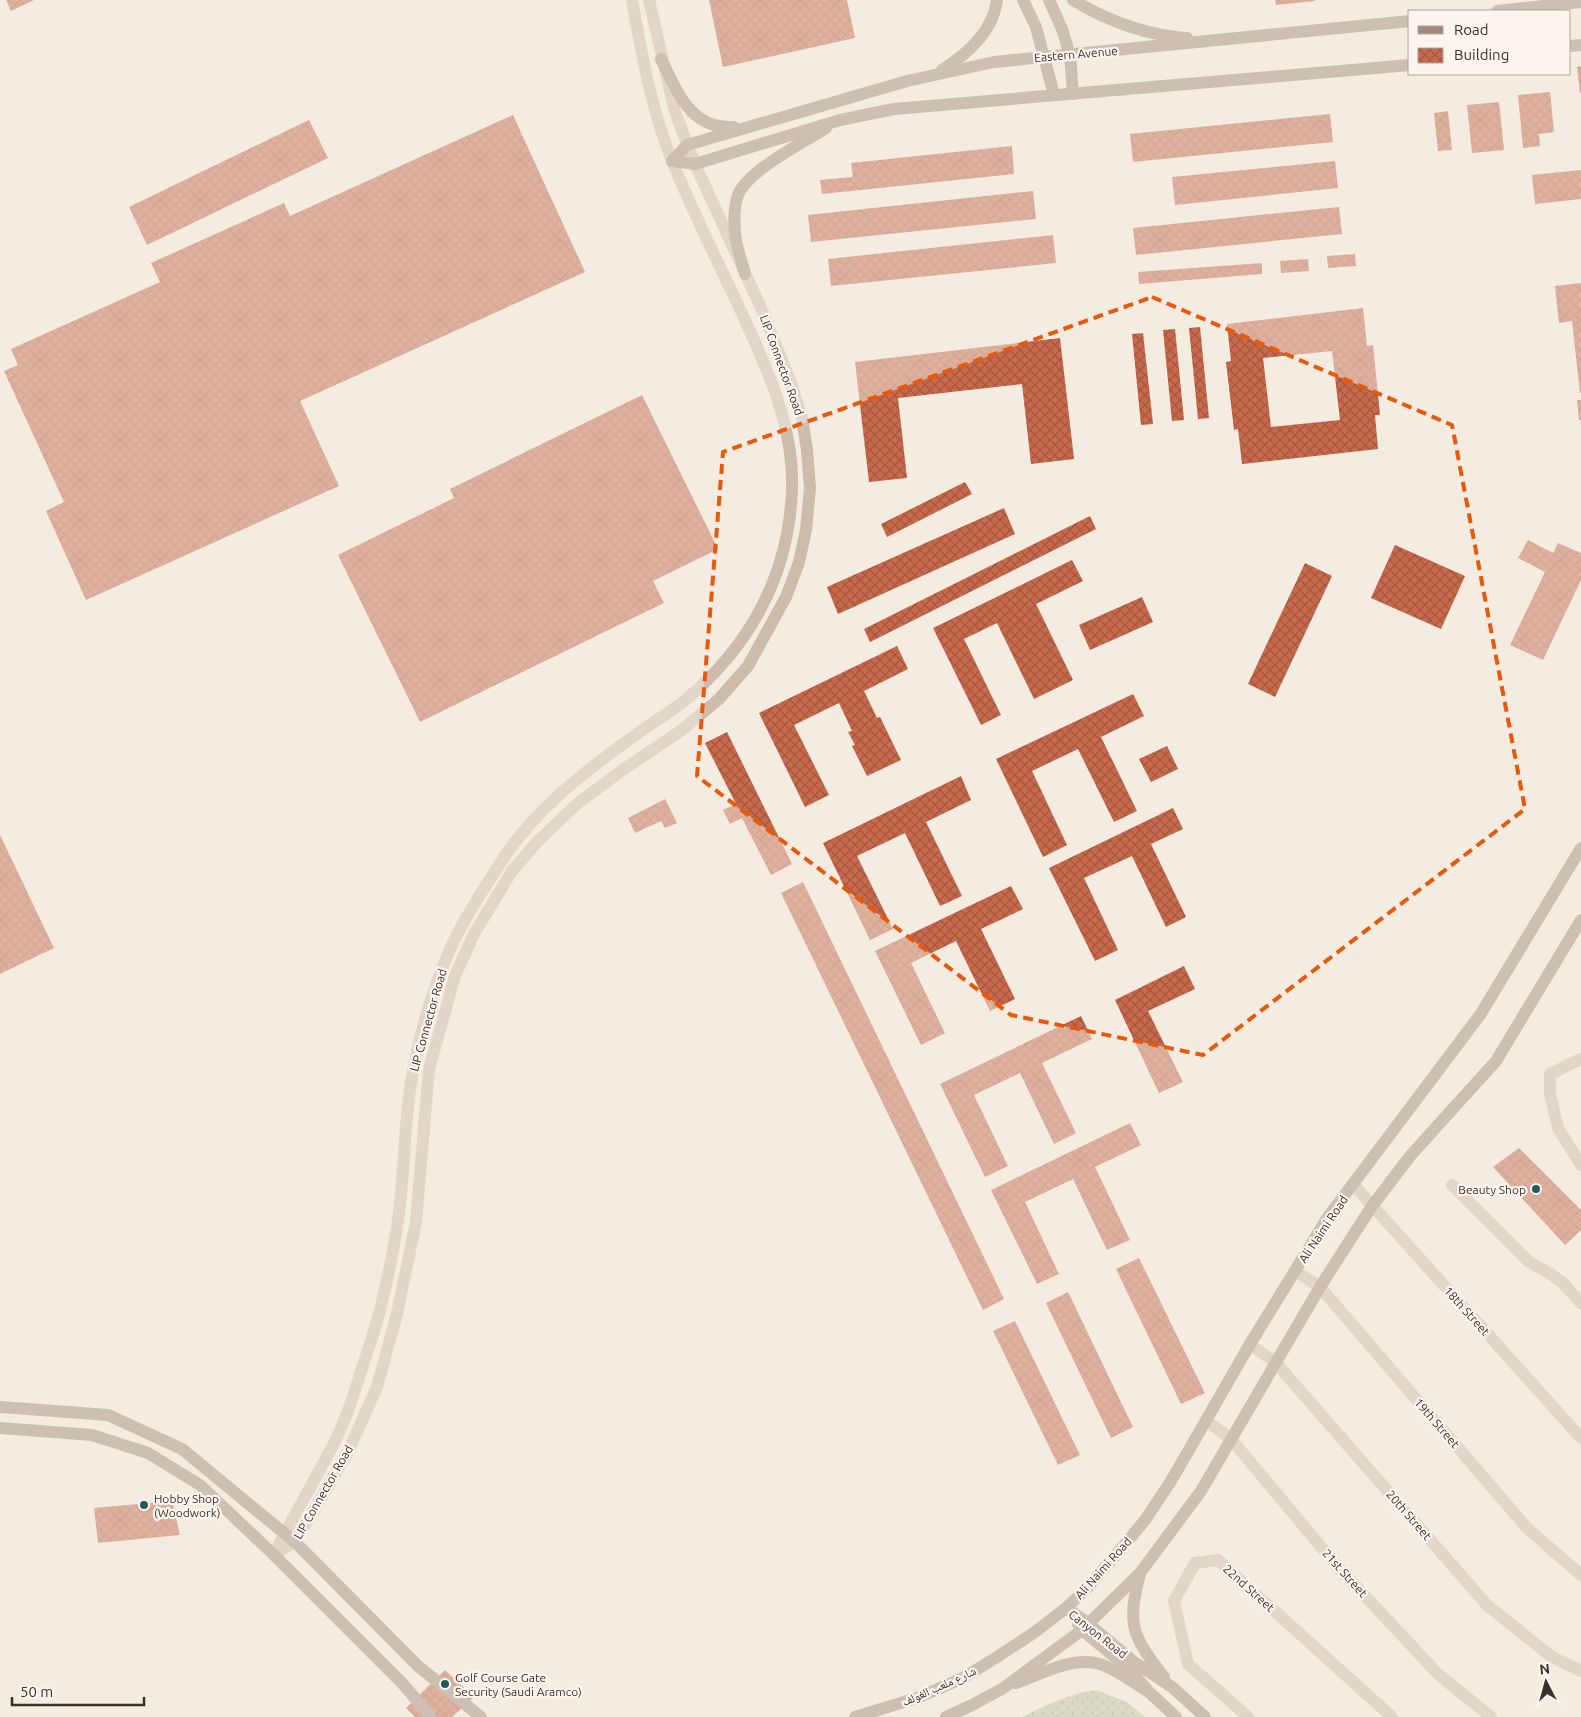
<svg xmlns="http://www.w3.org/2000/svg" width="1581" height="1717" viewBox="0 0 1581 1717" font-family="Ubuntu,'Noto Naskh Arabic',sans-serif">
<defs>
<pattern id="grass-dots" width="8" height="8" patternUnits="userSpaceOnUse" patternTransform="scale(1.25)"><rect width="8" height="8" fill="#b8c4a0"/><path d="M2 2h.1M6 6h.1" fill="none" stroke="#97a083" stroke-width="1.8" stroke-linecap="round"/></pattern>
<pattern id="building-cross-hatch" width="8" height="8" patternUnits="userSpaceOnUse" patternTransform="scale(1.25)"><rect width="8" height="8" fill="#c8694b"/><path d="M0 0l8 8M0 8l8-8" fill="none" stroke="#a4573f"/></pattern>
</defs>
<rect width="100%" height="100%" fill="#f4ebe1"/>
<path fill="url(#grass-dots)" d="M1096,1690L1127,1702L1145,1717H1022C1046,1705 1069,1694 1096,1690Z"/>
<g fill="url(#building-cross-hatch)" fill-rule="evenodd">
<path d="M6,0H34L11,11Z"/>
<path d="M709,0H847L855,38L723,67Z"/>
<path d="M1275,0H1315V1L1276,5Z"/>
<path d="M1581,66V93H1580L1577,67Z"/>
<path d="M1550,92L1554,132L1539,134L1540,146L1523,148L1518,95Z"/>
<path d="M1499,102L1504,150L1472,153L1467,105Z"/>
<path d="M1448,111L1452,150L1438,151L1434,113Z"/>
<path d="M1330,114L1333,142L1133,162L1130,134Z"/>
<path d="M513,115L585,272L300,401L339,486L86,600L46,511L64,502L4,371L18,365L11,349L160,282L151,263L284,203L290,216Z"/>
<path d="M309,120L328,158L147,245L129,207Z"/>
<path d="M1012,146L1014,174L822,194L820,180L853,177L851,163Z"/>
<path d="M1335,161L1338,188L1175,205L1172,177Z"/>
<path d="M1581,170V199L1535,204L1532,175Z"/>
<path d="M1033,191L1036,219L811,242L808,215Z"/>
<path d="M1339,207L1342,234L1136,255L1133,228Z"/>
<path d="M1053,235L1056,263L831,286L828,259Z"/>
<path d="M1355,254L1356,266L1328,268L1327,256Z"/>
<path d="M1308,259L1309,271L1281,273L1280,261Z"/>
<path d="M1262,263V274L1139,284L1138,272Z"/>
<path d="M1581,283V393H1580L1572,321L1559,323L1555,286Z"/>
<path d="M1363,308L1367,346L1373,345L1380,415H1375L1378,449L1242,464L1238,429L1234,430L1226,362L1231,361L1227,324ZM1332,351L1340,420L1271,427L1263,358Z"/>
<path d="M1200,327L1209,418L1198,419L1189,328Z"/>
<path d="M1175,329L1184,420L1172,421L1163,330Z"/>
<path d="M1143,333L1153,424L1141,425L1132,334Z"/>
<path d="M1060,338L1074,459L1031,464L1022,384L898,398L907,478L869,482L855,362Z"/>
<path d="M642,395L718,549L653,581L664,603L420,722L338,555L454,498L450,489Z"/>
<path d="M1577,400H1581V420H1579Z"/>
<path d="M965,482L972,494L887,537L881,524Z"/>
<path d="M1004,508L1015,534L838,614L827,587Z"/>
<path d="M1090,516L1096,529L870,642L864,629Z"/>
<path d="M1528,540L1553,553L1558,543L1581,553V580L1543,660L1510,645L1545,572L1518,558Z"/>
<path d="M1395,545L1465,576L1441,629L1371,598Z"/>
<path d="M1072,560L1083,581L1036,604L1073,680L1034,699L997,623L964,639L1001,715L981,725L933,628Z"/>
<path d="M1305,563L1332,576L1275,697L1248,684Z"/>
<path d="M1142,597L1153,622L1090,650L1079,625Z"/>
<path d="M897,646L908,669L864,691L877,718L880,717L901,760L867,776L852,746L855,745L848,732L852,731L839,703L794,725L829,795L805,807L759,713Z"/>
<path d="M1133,694L1144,716L1101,737L1137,811L1114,822L1078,749L1032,771L1067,845L1043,857L996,759Z"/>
<path d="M727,732L792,864L771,875L742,818L730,824L723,810L736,804L705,743Z"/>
<path d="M1167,746L1178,769L1151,782L1139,759Z"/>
<path d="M961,776L971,800L926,822L962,896L940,906L905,833L857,856L893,929L870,940L823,843Z"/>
<path d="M665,799L677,823L665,828L661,821L635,833L628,818Z"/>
<path d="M1173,808L1183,829L1151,844L1186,917L1166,927L1132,856L1084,878L1118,950L1095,961L1049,868Z"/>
<path d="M0,835L54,948L0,974Z"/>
<path d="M803,882L1004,1299L983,1310L781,893Z"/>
<path d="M1011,886L1023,909L981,929L1015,999L990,1011L956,941L911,963L945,1033L921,1045L875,951Z"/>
<path d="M1184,966L1195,989L1148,1011L1183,1082L1159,1093L1115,1000Z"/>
<path d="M1081,1016L1092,1039L1042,1063L1076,1133L1054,1144L1020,1073L974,1095L1008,1166L985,1177L940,1084Z"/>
<path d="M1130,1123L1141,1145L1095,1167L1130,1240L1107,1250L1073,1179L1025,1202L1059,1274L1037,1284L991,1190Z"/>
<path d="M1519,1148L1581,1210V1230L1565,1245L1493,1167Z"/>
<path d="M1139,1258L1205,1393L1181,1404L1116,1269Z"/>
<path d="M1068,1292L1133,1427L1111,1438L1046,1303Z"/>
<path d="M1015,1321L1080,1455L1058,1465L993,1331Z"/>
<path d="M172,1501L180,1535L98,1543L94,1508Z"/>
<path d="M445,1670L474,1697L452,1717H415L406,1708Z"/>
</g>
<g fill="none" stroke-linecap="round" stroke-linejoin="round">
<g stroke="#cdbbac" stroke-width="12">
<path d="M1581,1059L1550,1074V1094L1558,1128L1581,1165"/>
<path d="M1353,1184L1581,1438"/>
<path d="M1452,1185L1528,1261L1552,1275L1563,1283L1581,1303"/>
<path d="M1295,1271L1320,1287L1527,1528L1581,1575"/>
<path d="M1250,1344L1276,1363L1487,1605L1552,1657L1581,1671"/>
<path d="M1207,1421L1231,1439L1337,1566L1438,1674L1491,1717"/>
<path d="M274,1555L295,1542L348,1452L377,1387L397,1314L416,1222L429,1069L455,976L474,934L512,871L539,840L578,803L624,769L682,730L719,699L748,666L786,597L799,562L806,530L810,488L807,450L802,418L791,383L762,310L695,164L675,112L649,0"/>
<path d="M274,1555C293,1515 317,1478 336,1439C345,1421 352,1400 358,1381C366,1356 375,1331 381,1306C390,1269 398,1231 401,1193C405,1153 405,1111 413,1071C421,1028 434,985 452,945C465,916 484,889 501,862C534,810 584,772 634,736C650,724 668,714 684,701C750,647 789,575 792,489C794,424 765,363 738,305C716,258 692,210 672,161C651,108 642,56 632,0"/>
<path d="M1248,1717L1188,1664L1174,1601L1195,1563L1218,1560L1392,1717"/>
</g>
<g stroke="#a18a7d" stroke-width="12">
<path d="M1023,0L1036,27L1054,95"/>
<path d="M1049,0L1062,29L1070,55L1073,94"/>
<path d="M1073,0C1108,21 1146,35 1187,38"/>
<path d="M1497,11L1581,2"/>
<path d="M1570,46L1581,45"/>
<path d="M661,59C678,92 689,129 734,127"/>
<path d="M942,70C967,54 993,32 997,0"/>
<path d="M672,161L687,145L907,81L994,62L1410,21"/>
<path d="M672,161L695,164L840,120L894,109L1410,65"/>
<path d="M745,274C742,261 736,247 735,233C734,221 734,206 738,195C748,170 803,143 826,128"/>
<path d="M0,1407L108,1415L182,1449L295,1542L418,1666L481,1717"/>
<path d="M0,1428L92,1435L148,1453L200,1485L274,1555L402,1683L431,1717"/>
<path d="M1140,1575C1126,1625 1133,1637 1164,1677"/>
<path d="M1066,1608L1089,1624L1134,1662L1172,1687L1205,1717"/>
<path d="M1078,1624L1082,1630L1129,1669L1149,1692L1176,1717"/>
<path d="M1016,1683C1042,1674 1078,1653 1105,1666C1120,1672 1135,1684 1149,1692"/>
<path d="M855,1717L917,1698L963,1678L997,1657L1035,1632L1066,1608L1086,1589L1122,1548L1145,1520L1171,1481L1250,1344L1328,1217L1480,1015L1581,848"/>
<path d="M946,1717L972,1705L1002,1689L1082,1630L1140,1573L1201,1491L1320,1287L1372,1206L1411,1155L1496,1061L1581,920"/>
</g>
</g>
<path d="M0 0H1581V1717H0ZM1152,297L1452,425L1525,809L1203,1055L1011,1015L697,776L723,452Z" fill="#f4ebe1" fill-opacity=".55" fill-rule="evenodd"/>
<path fill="none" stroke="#e8590c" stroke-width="4" stroke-dasharray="10 6" stroke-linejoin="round" d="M1152,297L1452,425L1525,809L1203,1055L1011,1015L697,776L723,452Z"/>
<g fill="#1f5a5e" stroke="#fbf5ee" stroke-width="2">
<circle cx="1536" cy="1189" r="5"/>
<circle cx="144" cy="1505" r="5"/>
<circle cx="445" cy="1684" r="5"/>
</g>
<g text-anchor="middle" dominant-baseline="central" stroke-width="4.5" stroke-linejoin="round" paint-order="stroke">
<g font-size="12" fill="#3b302b" stroke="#fbf5ee">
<text transform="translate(1076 54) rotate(-5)">Eastern Avenue</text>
<text transform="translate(782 365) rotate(70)">LIP Connector Road</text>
<text transform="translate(428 1020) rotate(-74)">LIP Connector Road</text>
<text transform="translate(1323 1229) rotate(-56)">Ali Naimi Road</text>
<text transform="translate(1467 1311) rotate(48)">18th Street</text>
<text transform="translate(1437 1423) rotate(49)">19th Street</text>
<text transform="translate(323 1492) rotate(-60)">LIP Connector Road</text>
<text transform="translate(1409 1515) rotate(49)">20th Street</text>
<text transform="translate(1103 1568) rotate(-48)">Ali Naimi Road</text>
<text transform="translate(1345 1573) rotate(48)">21st Street</text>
<text transform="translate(1249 1588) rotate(42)">22nd Street</text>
<text transform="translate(1098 1634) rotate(38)">Canyon Road</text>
<text transform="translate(939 1686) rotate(-24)">شارع ملعب الغولف</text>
</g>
<g font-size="12" fill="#3b302b" stroke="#fbf5ee" text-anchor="start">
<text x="1526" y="1189" text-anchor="end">Beauty Shop</text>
<text x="154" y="1498">Hobby Shop<tspan x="154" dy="14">(Woodwork)</tspan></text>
<text x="455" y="1677">Golf Course Gate<tspan x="455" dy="14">Security (Saudi Aramco)</tspan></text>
</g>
</g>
<rect x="1408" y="10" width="162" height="65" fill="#fbf5ee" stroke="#aea6a0"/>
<rect x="1418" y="26" width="25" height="8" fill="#a18a7d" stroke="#aea6a0"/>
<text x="1454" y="35" font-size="15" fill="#3b302b">Road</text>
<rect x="1418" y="48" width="25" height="15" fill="url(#building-cross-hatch)" stroke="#aea6a0"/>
<text x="1454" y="60" font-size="15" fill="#3b302b">Building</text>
<g transform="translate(1546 1682) rotate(354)" stroke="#fbf5ee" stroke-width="4" paint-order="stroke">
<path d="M0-4L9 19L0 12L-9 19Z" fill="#3b302b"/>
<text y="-8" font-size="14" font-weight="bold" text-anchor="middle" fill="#3b302b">N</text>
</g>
<path d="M12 1697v8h132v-8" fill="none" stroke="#3b302b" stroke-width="2.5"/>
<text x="20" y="1697" font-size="15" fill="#3b302b" stroke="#fbf5ee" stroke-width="4" paint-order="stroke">50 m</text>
</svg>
